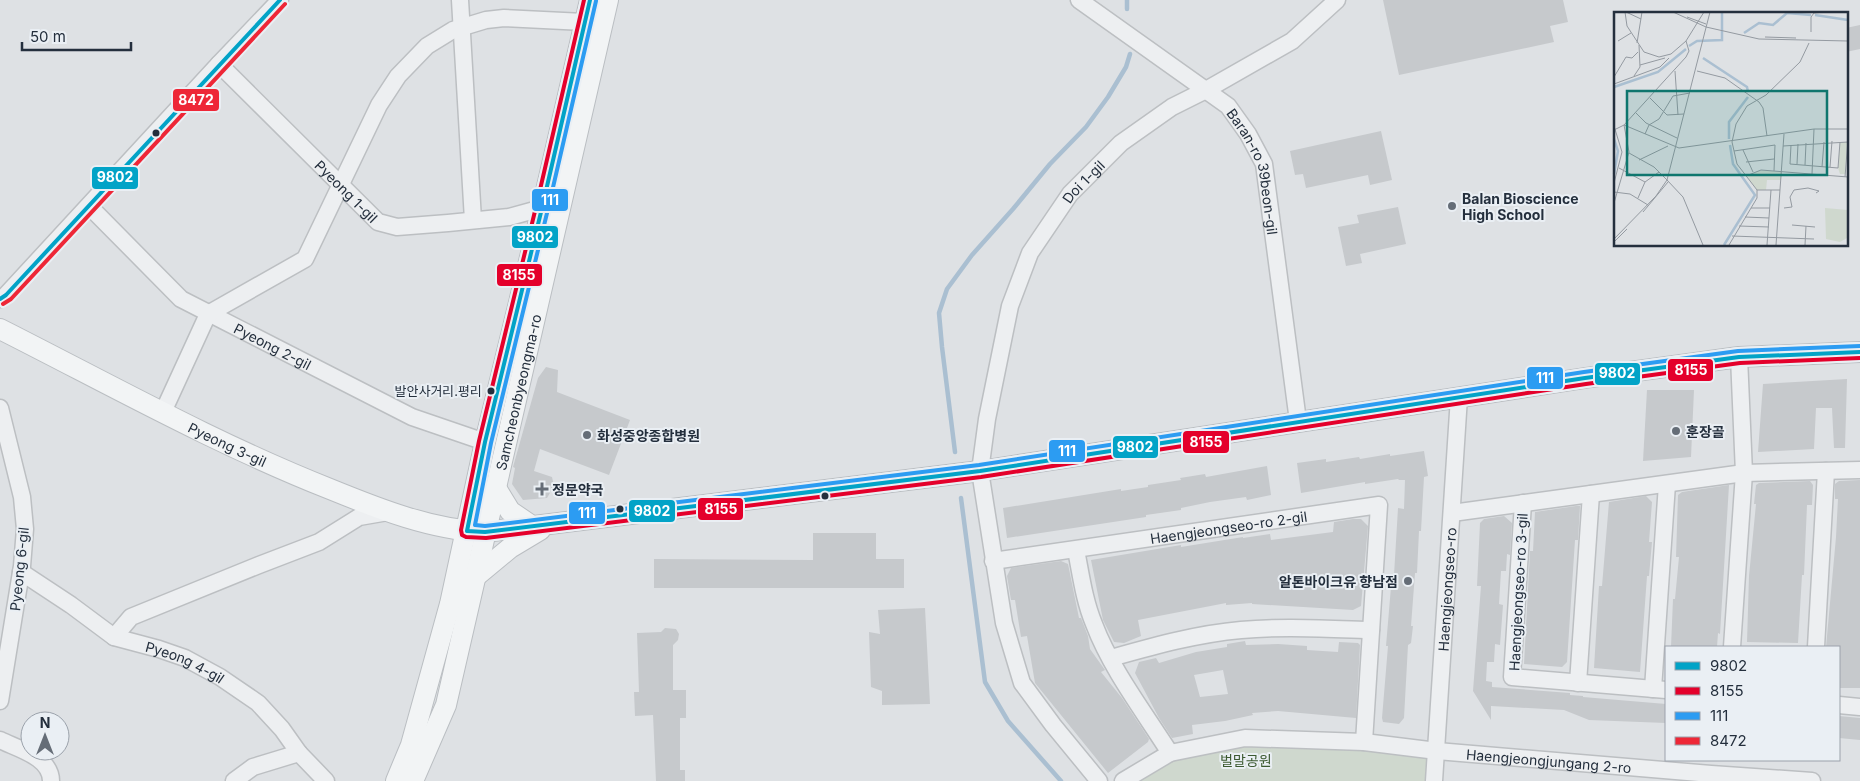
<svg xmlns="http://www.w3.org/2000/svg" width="1860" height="781" viewBox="0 0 1860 781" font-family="Inter,'Noto Sans KR',sans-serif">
<rect width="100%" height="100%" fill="#dee1e4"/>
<path fill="#cfd8ce" d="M1245,738L1437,751L1434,781H1123L1170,753Z"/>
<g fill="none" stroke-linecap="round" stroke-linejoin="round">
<g stroke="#aabfd1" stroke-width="4.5">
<path d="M1127,0V9"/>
<path d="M955,452L942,347L939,313L947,289L972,255L1013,209L1050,164L1086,127L1108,97L1126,67L1130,54"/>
<path d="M961,498L985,682L1008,721L1061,781"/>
</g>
</g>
<g fill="#c6c9cc" fill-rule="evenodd">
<path d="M1383,0H1563L1568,22L1550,26L1554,42L1399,75Z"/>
<path d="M1860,25V49L1846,52V28Z"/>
<path d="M1381,131L1392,180L1370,185L1368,175L1306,188L1303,174L1295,175L1290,151Z"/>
<path d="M1398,207L1406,244L1360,254L1362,263L1346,266L1338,227L1359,223L1357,215Z"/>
<path d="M546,367L558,370L557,392L630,420L609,475L540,449L534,471L552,477L554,486L547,498L523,500L512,484L515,468L513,467L538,378Z"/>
<path d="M1847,379L1845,448H1834L1832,408H1816L1814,449L1758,452L1763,384Z"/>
<path d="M1647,390H1694L1691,457L1643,461Z"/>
<path d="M1424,451L1428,476L1424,477L1421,531H1419L1417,573H1415L1411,626H1413L1411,643L1408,645L1404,718L1399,724L1383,722L1382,718L1388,646H1386L1392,575H1394L1398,508L1404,509L1405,480H1399L1398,479L1365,484V482L1301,493L1297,463L1326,459V462L1359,457L1360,459L1390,454V456Z"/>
<path d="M1267,466L1271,495L1247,500L1246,497L1210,502L1181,508V510L1146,515V517L1007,538L1003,508L1121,489V491L1148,487V485L1181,480L1180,478L1205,474L1206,477Z"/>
<path d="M1860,480V688H1839V647H1826L1836,537L1838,499H1835V484L1839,481Z"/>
<path d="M1810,481L1813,485L1812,505H1807L1804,575H1802L1798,643L1747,642L1749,576L1756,504H1754L1756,485L1759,483Z"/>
<path d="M1729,485L1720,634L1718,633L1717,647H1671L1673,599H1675L1679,557H1676L1678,495L1682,492Z"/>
<path d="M1646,496L1652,502L1649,542H1652L1649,576H1647L1640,672L1594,668L1599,586H1602L1609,502Z"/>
<path d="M1576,506H1580L1578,540H1575L1567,662L1562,667L1524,664L1530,551H1533L1535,512Z"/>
<path d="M1504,516L1512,523L1510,555L1507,554L1506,571H1501L1499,604L1503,605L1500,645L1495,644L1494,662H1487L1486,681L1492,682V687L1570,693V695L1583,696V697L1666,704V723L1589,720L1564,710L1491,706V720L1473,691L1481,586H1477L1480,523L1484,519Z"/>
<path d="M1353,519H1361L1368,526L1361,606L1353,610L1252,604V603L1226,605V603L1138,620L1141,636L1124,643L1114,642L1103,620L1091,560L1181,545V547L1243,537V538L1270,534L1271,540L1333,532L1334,522Z"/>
<path d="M813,533H876V559H904V588H654V559L813,560Z"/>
<path d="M1061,561L1068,564L1079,618H1081L1088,636L1090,649L1105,670L1101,672L1122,698L1149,739L1148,742L1108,773L1035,683L1027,636L1021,637L1015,600H1011L1007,576L1011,568Z"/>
<path d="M925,608L930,704L882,705V691L871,687L869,632L880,634L878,610Z"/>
<path d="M665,628L676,629L679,634L678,640L673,645V690H686V718H680V770H685V781H656L653,715L635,716L634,692H639L637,633L661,632Z"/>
<path d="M1245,641L1246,645L1278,644L1307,646V650L1338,652L1339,642L1358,643L1360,645L1356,718L1278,711L1252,713L1253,715L1225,721L1192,725L1193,734L1172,738L1159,718L1135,673L1139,662L1156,658L1159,663L1196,652L1227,647V644ZM1223,670L1228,694L1200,697L1194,675Z"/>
<path d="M1839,716L1860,718V740L1839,738Z"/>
</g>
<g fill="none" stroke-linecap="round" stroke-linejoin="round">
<defs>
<g id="minor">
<path d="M460,0L473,220"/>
<path id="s1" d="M1079,0L1228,106L1248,134L1264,164L1298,421"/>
<path id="s2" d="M219,64L378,222L397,227L448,223L509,217L542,208"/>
<path id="s3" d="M89,206L181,299L412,417L485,442"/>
<path d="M0,299L6,295L219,64L280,0"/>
<path d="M0,408L22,497L25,529L22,566L0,701"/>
<path d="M163,412L208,314L305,259L379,105L398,76L427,46L453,30L486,20L504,18L584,22"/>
<path d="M1523,503L1512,677L1666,690"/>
<path d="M1452,513L1744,473L1860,470"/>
<path d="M1076,550C1081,575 1084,600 1094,624C1111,669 1144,712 1170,753"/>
<path id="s4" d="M993,561L1379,505L1364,742"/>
<path id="s5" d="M21,572L71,605L114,637L159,649L185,658L220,677L258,703L282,729L299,753L326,781"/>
<path d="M114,637L131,617L259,565L319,542L359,517L388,512"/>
<path d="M1732,647L1744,473L1739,357"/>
<path d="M1816,647L1826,471"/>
<path d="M1111,658C1154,646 1196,634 1241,630C1284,626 1328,629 1371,630"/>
<path d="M1578,683L1591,494"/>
<path d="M1653,689L1667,484"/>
<path d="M1839,705L1860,707"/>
<path d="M0,740C18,749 51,757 51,781"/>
<path d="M234,781L253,767L299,753"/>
<path id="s6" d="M1099,781L1053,725L1022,683L1004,623L980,471L987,419L1010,306L1030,253L1070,194L1121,143L1172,107L1206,90L1292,41L1337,0"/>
<path id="s7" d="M1123,781L1170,753L1245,738L1364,742L1437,751L1711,774L1812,781"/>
<path id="s8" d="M1434,781L1459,397"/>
</g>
<g id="major">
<path id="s9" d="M0,329C109,384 216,444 330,489C379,509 432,530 485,532L980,471L1585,378L1739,357L1860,352"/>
<path d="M496,488L510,511L532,526"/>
<path d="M475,577L510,548L540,530"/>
<path d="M396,781L411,745L450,604L485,442L542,208L590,0"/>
<path id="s10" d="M413,781L446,705L608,0"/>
</g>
</defs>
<use href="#minor" stroke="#bcbfc2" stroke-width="19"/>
<use href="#major" stroke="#babec2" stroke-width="22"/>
<use href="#minor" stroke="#edeff1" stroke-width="16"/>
<use href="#major" stroke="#f2f4f5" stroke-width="20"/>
<defs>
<g id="bus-1">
<path d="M590,0L542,208L485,442L467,531L485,532L980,471L1585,378L1739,357L1860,352"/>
<path d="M0,299L6,295L280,0"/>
</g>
<path id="bus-2" d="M584,0L536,207L479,441L461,530L462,535L466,537L486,538L981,477L1586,384L1740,363L1860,358"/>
<path id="bus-3" d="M596,1L548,209L491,443L475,525L485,526L979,465L1584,372L1738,351L1860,346"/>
<path id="bus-4" d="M3,304L11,299L285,4"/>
</defs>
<use href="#bus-1" stroke="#eaeff4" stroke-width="8"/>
<use href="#bus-2" stroke="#eaeff4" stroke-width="8"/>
<use href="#bus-3" stroke="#eaeff4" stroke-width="8"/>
<use href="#bus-4" stroke="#eaeff4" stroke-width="8"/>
<use href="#bus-1" stroke="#02a3c7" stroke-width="4"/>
<use href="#bus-2" stroke="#e4002b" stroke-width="4"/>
<use href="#bus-3" stroke="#2c9cf2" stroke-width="4"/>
<use href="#bus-4" stroke="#ee2737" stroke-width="4"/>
</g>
<g fill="#242f3d" stroke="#eaeff4" stroke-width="2">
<circle cx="156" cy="133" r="4.5"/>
<circle cx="491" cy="391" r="4.5"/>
<circle cx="825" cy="496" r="4.5"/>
<circle cx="620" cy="509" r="4.5"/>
</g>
<g fill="#656d77" stroke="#eaeff4" stroke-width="2">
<circle cx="1452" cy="206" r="5"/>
<circle cx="1676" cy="431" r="5"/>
<circle cx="587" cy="435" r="5"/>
<path d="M539.5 481.5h5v5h5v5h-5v5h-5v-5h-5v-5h5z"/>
<circle cx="1408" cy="581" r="5"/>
</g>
<g text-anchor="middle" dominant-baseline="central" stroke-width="4" stroke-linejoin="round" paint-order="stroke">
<g font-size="13" fill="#242f3d" stroke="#eaeff4" text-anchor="end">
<text x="482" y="391">발안사거리.평리</text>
</g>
<g font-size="14" fill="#242f3d" stroke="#eaeff4">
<text stroke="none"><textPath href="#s1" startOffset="255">Baran-ro 39beon-gil</textPath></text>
<text stroke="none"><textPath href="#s6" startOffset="655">Doi 1-gil</textPath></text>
<text stroke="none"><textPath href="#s2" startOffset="180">Pyeong 1-gil</textPath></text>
<text stroke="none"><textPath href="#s3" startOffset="234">Pyeong 2-gil</textPath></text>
<text stroke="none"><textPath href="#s10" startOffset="404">Samcheonbyeongma-ro</textPath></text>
<text stroke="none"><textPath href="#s9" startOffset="255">Pyeong 3-gil</textPath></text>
<text stroke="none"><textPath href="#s4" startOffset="238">Haengjeongseo-ro 2-gil</textPath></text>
<text transform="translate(19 569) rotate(-84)">Pyeong 6-gil</text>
<text stroke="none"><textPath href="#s8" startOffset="192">Haengjeongseo-ro</textPath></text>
<text transform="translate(1518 592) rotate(-87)">Haengjeongseo-ro 3-gil</text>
<text stroke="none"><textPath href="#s5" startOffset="189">Pyeong 4-gil</textPath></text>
<text stroke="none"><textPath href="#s7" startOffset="436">Haengjeongjungang 2-ro</textPath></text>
</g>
<g font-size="14" font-weight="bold" fill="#242f3d" stroke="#eaeff4" text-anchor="start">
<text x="1462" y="198">Balan Bioscience<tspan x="1462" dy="16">High School</tspan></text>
<text x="1686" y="431">훈장골</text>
<text x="597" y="435">화성중앙종합병원</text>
<text x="552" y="489">정문약국</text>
<text x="1398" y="581" text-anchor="end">알톤바이크유 향남점</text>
</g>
<g font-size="14" fill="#3c5a31" stroke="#eaeff4">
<text x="1246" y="760">벌말공원</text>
</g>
</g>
<g transform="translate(1614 12)">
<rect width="234" height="234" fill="#dee1e4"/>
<path d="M226,130H233L231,162H226L224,156ZM147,158L168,160L167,168H153L152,178H143L132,164ZM211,196L234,198L233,226L226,230L212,227Z" fill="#cfd8ce"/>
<path fill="none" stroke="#aabfd1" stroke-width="2.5" d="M201,3L234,8M130,21L145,11L159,13L173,1L197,3M75,34L83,29L108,28V0M89,46L133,75L134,80M0,75L44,60L72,37M0,127L4,139L0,162M115,127V110L134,85M110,233L141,183L119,152L116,133"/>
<path fill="none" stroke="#949aa1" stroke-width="1" d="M11,0L13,14L30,40L45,45L57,42L72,29M12,0L27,7M59,0L92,15M73,5L92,12M92,15L145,27L234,29M197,20V5L200,1L211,0M151,25L182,26M4,29L17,21M23,31L28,0M26,53L51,46M61,59L64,103M83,59L111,66L145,90L149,96L153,124M20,64L26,55L25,33M0,65L12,45L18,46L24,40M0,72L46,55L55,46M36,86L53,103L70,102M22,101L32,111L63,126M0,114L8,140L0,171M0,118L10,113L65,136L200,117H234M31,122L35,113L45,107L59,84L76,81M177,133L176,152L224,156L226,130M169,134L234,130M129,138L139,160M120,139L161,133L160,159M25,148L54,134M132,150L160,147M183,152L184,132M191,153L192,131M208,155L210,130M216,155L218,129M5,156L31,170M198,162L200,117M132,164L147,158L234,165M231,165L234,127M143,178L123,152L118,130L122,112L133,94L152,83L186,50L195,31M143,178H166M0,180L16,182L34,193M24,186L31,170L45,160M0,191L15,140L10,113L72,45L75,39L72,29L90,0M137,196H156M170,196L178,195L176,185L180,178L194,176L205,179L202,181M29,200L54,170M131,205L155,206M178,213L201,215M125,214L155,215M118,224L200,227M0,227L42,184L53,168L40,155L15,141M0,230L13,217M89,233L69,185L53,168L96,0M115,233L143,186V178M153,233L157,178M162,233L170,122M191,233L192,214"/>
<path fill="#0f766e" fill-opacity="0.15" stroke="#0f766e" stroke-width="2.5" d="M13,79H213V163H13Z"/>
<rect width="234" height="234" fill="none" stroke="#242f3d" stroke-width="2.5"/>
</g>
<g stroke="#eaeff4" stroke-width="2">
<rect x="172" y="88" width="48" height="24" rx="5" fill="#ee2737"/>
<rect x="91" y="166" width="48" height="24" rx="5" fill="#02a3c7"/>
<rect x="531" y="188" width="38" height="24" rx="5" fill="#2c9cf2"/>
<rect x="511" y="225" width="48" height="24" rx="5" fill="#02a3c7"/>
<rect x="496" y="263" width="47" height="24" rx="5" fill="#e4002b"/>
<rect x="1667" y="358" width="47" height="24" rx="5" fill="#e4002b"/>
<rect x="1594" y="362" width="47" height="24" rx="5" fill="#02a3c7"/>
<rect x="1526" y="366" width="38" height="24" rx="5" fill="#2c9cf2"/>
<rect x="1182" y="430" width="48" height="24" rx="5" fill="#e4002b"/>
<rect x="1112" y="435" width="47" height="24" rx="5" fill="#02a3c7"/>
<rect x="1048" y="439" width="38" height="24" rx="5" fill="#2c9cf2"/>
<rect x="697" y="497" width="47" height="24" rx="5" fill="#e4002b"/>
<rect x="628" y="499" width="48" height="24" rx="5" fill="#02a3c7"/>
<rect x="568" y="501" width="38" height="24" rx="5" fill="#2c9cf2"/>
</g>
<g font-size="14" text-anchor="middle" font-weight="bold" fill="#fff">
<text x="196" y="105">8472</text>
<text x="115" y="182">9802</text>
<text x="550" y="205">111</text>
<text x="535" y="242">9802</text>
<text x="519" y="280">8155</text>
<text x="1691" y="375">8155</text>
<text x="1617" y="378">9802</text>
<text x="1545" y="383">111</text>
<text x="1206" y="447">8155</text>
<text x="1135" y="452">9802</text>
<text x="1067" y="456">111</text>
<text x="721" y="514">8155</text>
<text x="652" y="516">9802</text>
<text x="587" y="518">111</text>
</g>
<rect x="1665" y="646" width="175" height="115" fill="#eaeff4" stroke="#9ba2ab"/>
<rect x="1675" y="662" width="25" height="8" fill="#02a3c7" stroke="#9ba2ab"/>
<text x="1710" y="671" font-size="15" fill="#242f3d">9802</text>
<rect x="1675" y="687" width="25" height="8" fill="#e4002b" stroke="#9ba2ab"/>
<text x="1710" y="696" font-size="15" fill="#242f3d">8155</text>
<rect x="1675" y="712" width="25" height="8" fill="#2c9cf2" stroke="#9ba2ab"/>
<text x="1710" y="721" font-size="15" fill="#242f3d">111</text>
<rect x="1675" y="737" width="25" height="8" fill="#ee2737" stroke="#9ba2ab"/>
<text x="1710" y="746" font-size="15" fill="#242f3d">8472</text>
<g transform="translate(45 736)"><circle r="24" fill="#eaeff4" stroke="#9ba2ab"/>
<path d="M0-4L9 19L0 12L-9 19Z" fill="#656d77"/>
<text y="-8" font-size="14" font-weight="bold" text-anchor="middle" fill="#242f3d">N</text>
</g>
<path d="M22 42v8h109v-8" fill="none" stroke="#242f3d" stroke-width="2.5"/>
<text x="30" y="42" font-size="15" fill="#242f3d" stroke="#eaeff4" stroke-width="4" paint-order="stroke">50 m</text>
</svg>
